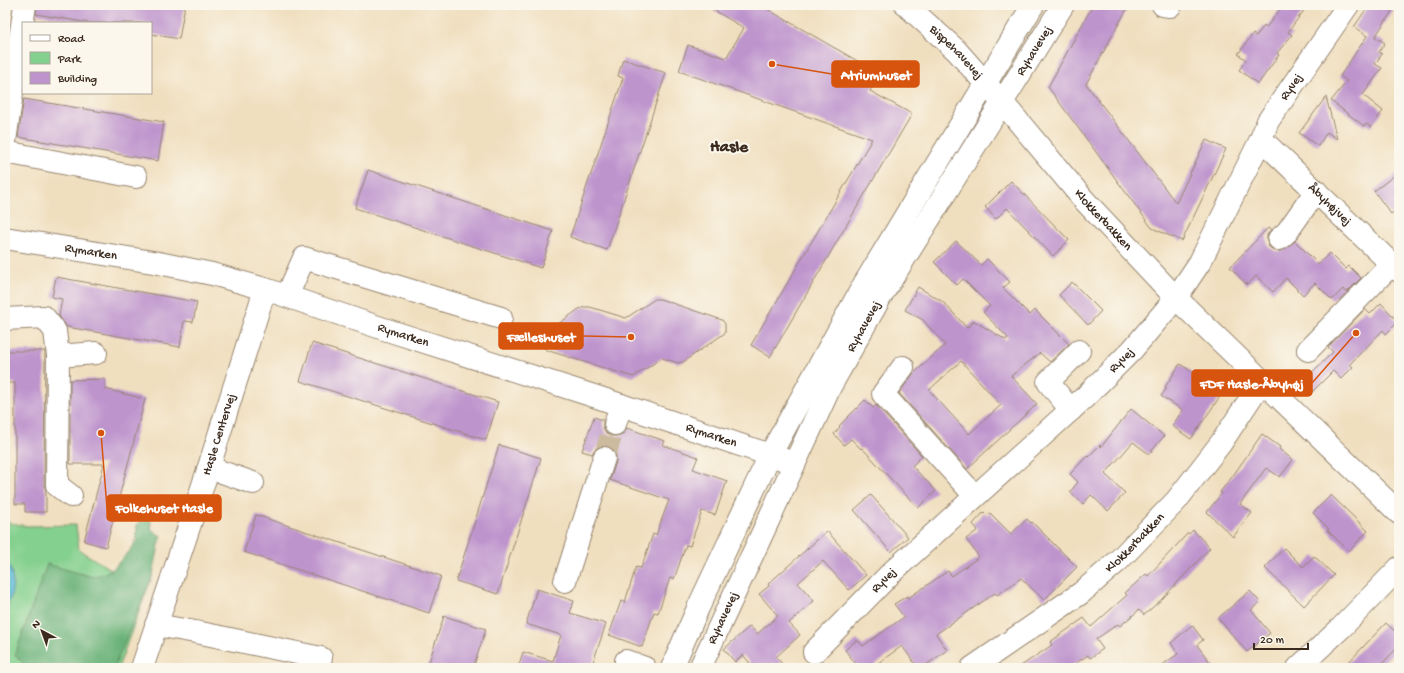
<svg xmlns="http://www.w3.org/2000/svg" width="1404" height="673" viewBox="0 0 1404 673" font-family="'Gochi Hand',sans-serif">
<rect width="100%" height="100%" fill="#fbf7ec"/>
<filter id="ink" filterUnits="userSpaceOnUse"><feTurbulence type="fractalNoise" baseFrequency=".025" numOctaves="2"/><feDisplacementMap in="SourceGraphic" scale="8" xChannelSelector="R" yChannelSelector="G"/><feConvolveMatrix kernelMatrix="1 2 1 2 8 2 1 2 1" color-interpolation-filters="sRGB"/></filter>
<filter id="wash" filterUnits="userSpaceOnUse"><feTurbulence type="fractalNoise" baseFrequency=".012" numOctaves="4" result="noise"/><feDisplacementMap in="SourceGraphic" scale="16" xChannelSelector="R" yChannelSelector="G"/><feGaussianBlur stdDeviation="0.9" result="paint"/><feColorMatrix in="noise" values="0 0 0 0 0 0 0 0 0 0 0 0 0 0 0 0 0 1.4 0 .05"/><feComposite in="paint" operator="in"/></filter>
<g filter="url(#wash)">
<rect width="100%" height="100%" fill="#f0dfbf"/>
<path fill="#84d08e" stroke="#607d56" d="M5,522L27,526L76,525L79,550L112,570L153,574L118,668H5Z"/>
<path fill="#6bb279" stroke="#536e4c" d="M150,517L152,530L161,536L153,574L114,668H28L15,655L47,564L93,577L112,570L131,549L136,541L137,524Z"/>
<path fill="#55b7d4" stroke="#487079" d="M5,559C16,574 15,593 5,609Z"/>
<g id="blocks">
<g fill="#be94cd" fill-rule="evenodd">
<path d="M37,5H185L179,39L151,34V23H89L36,14Z"/>
<path d="M705,5H760L880,74L870,91L912,114L843,231L770,357L751,345L872,139L679,71L688,45L726,58L744,28Z"/>
<path d="M1093,5H1129L1086,84L1176,203L1206,140L1226,149L1182,241L1152,228L1048,87Z"/>
<path d="M1283,5H1308L1288,32L1292,35L1277,53L1279,55L1258,84L1239,70L1246,60L1238,54L1253,34L1256,36L1264,26L1266,28Z"/>
<path d="M1369,5H1396L1375,37L1385,43L1379,52L1382,54L1375,64L1382,68L1363,95L1383,111L1371,127L1366,124L1364,126L1331,101L1347,81L1340,76L1367,36L1354,27Z"/>
<path d="M623,59L666,73L607,250L570,237L623,78L618,76Z"/>
<path d="M1326,97L1337,139L1327,132L1318,146L1299,133Z"/>
<path d="M24,99L164,122L158,161L18,137Z"/>
<path d="M368,170L553,231L541,268L355,208Z"/>
<path d="M1399,172V207L1391,214L1374,191Z"/>
<path d="M1011,181L1069,240L1053,256L1007,208L996,219L985,207Z"/>
<path d="M1268,228L1271,230L1267,235V242L1269,247L1275,251H1282L1295,241L1318,264L1330,253L1346,269L1349,266L1361,278L1346,293L1343,289L1332,300L1315,283L1303,295L1286,278L1273,292L1256,276L1247,285L1230,267Z"/>
<path d="M956,241L981,265L987,259L1010,282L1003,288L1030,315L1035,310L1069,344L1050,362L1040,353L1011,376L1037,404L967,469L899,393L913,374L945,345L923,320L905,310L918,287L943,302L967,328L974,321L1006,340L1008,338L983,312L990,306L963,279L957,285L934,262ZM961,361L1001,405L969,434L929,390Z"/>
<path d="M56,277L197,302L193,322L184,321L180,347L67,327L59,316L62,299L52,297Z"/>
<path d="M1072,282L1101,311L1088,325L1059,295Z"/>
<path d="M655,299H660L722,320L725,324V333L683,362L678,363L662,358L633,377L546,350L541,344L540,339L543,335L579,309L585,307H590L626,318Z"/>
<path d="M1381,303L1398,322L1386,334L1383,330L1350,364L1353,367L1341,379L1333,371L1312,392L1302,382L1333,352L1328,347L1365,309L1370,314Z"/>
<path d="M312,343L498,402L486,440L300,381Z"/>
<path d="M5,351H45L44,485L46,491V512H25V504H15V383H5Z"/>
<path d="M1180,364L1223,392L1191,439L1172,426L1183,410L1161,396L1167,388L1165,387Z"/>
<path d="M105,379V389L145,399L106,547L84,541L104,464H70V380Z"/>
<path d="M865,400L873,408L876,405L922,456L912,466L936,491L918,508L862,448L861,449L851,439L844,445L834,434L840,427L839,426Z"/>
<path d="M1131,409L1164,436L1149,454L1133,442L1105,474L1125,493L1108,511L1091,495L1083,504L1070,492L1078,482L1070,474L1087,456L1088,457L1100,445L1101,447Z"/>
<path d="M594,417L603,420V427L606,433L611,436H618L624,433L627,428L665,441L663,445L698,457L693,469L727,481L715,515L702,511L690,546L686,545L674,579L670,578L658,613L654,612L642,647L609,635L621,601L625,602L636,567L641,568L653,534L656,535L669,500L610,480L616,462V456L613,450L608,446H601L595,449L592,454L582,451Z"/>
<path d="M1262,434L1280,447L1279,449L1293,460L1280,477L1266,468L1240,504L1252,513L1233,537L1207,512L1222,493L1220,492L1232,477Z"/>
<path d="M499,445L541,458L498,594L456,581Z"/>
<path d="M871,495L908,537L891,552L854,510Z"/>
<path d="M1331,495L1368,531L1349,551L1327,530L1329,529L1313,513Z"/>
<path d="M984,512L987,515L990,513L1011,534L1027,519L1031,523L1032,522L1077,567L1044,600L1021,578L997,595L995,593L936,634L947,650L922,668H918L902,646L871,668H859L845,650L857,640L863,646L904,617L894,604L907,596L908,598L948,571L952,576L979,557L966,539L978,530L973,524Z"/>
<path d="M256,515L441,576L429,613L244,552Z"/>
<path d="M1193,530L1210,548L1162,599L1144,615L1139,610L1120,626L1118,624L1096,639L1103,649L1090,658L1088,655L1069,668H1018L1052,645L1050,642L1084,618L1091,627L1127,595L1125,593L1146,574L1148,576L1188,533L1189,534Z"/>
<path d="M827,531L866,575L849,590L823,561L798,583L814,601L789,623L800,635L776,657L786,668H754L743,655L735,662L724,649L750,626L757,634L778,616L759,594L769,586L768,584Z"/>
<path d="M1284,548L1303,567L1314,556L1334,575L1304,606L1265,568Z"/>
<path d="M537,589L574,601L570,613L606,624L591,668H518L523,652L553,661L561,635L526,624Z"/>
<path d="M1250,591L1260,602L1251,610L1270,633L1247,652L1218,618Z"/>
<path d="M444,616L486,629L473,668H427Z"/>
<path d="M1386,623L1399,635V646L1378,668H1343Z"/>
<path d="M1192,625L1203,640L1197,645L1214,668H1158L1178,654L1171,643Z"/>
</g>
</g>
</g>
<g filter="url(#ink)">
<use href="#blocks" fill-opacity="0" stroke="#96846e" stroke-width="1"/>
<g fill="none" stroke-linecap="round" stroke-linejoin="round">
<path stroke="#ccbb9f" stroke-width="22" stroke-dasharray="22 11" stroke-linecap="butt" d="M604,458L615,424"/>
<defs>
<g id="minor">
<path id="s1" d="M906,5L956,50L1002,102L1084,200L1176,298L1399,513"/>
<path d="M1163,5L1170,6L1171,5"/>
<path id="s2" d="M1261,139L1399,271"/>
<path d="M5,141L25,5"/>
<path d="M5,152L136,177"/>
<path id="s3" d="M5,238L159,263L212,274L265,289L384,329L597,397L794,463"/>
<path d="M1279,239L1287,232L1316,191"/>
<path d="M287,296L304,258L501,318"/>
<path d="M5,319L44,317L55,331L58,356L57,485L71,496"/>
<path d="M1308,350L1392,264"/>
<path d="M58,356L96,353"/>
<path d="M903,367L883,394L975,496"/>
<path d="M1071,410L1048,382L1079,351"/>
<path d="M615,424L621,405"/>
<path d="M208,470L219,471L253,483"/>
<path d="M565,581L604,458"/>
<path d="M156,625L201,633L321,658"/>
<path id="s4" d="M814,652L892,572L1085,397L1132,350L1176,298L1200,262L1261,139L1268,121L1348,5"/>
<path d="M626,661L645,668"/>
<path id="s5" d="M142,668L208,470L265,289"/>
<path d="M672,668L698,608L770,455L863,286L1033,5"/>
<path id="s6" d="M700,668L831,385L881,296L1063,5"/>
<path id="s7" d="M972,668L1081,593L1118,561L1176,501L1221,443L1262,381"/>
<path d="M1298,668L1341,628L1399,568"/>
</g>
</defs>
<use href="#minor" stroke="#96846e" stroke-width="24"/>
<use href="#minor" stroke="#fff" stroke-width="22"/>
</g>
</g>
<g text-anchor="middle" dominant-baseline="central" stroke-width="4" stroke-linejoin="round" paint-order="stroke">
<g font-size="13" fill="#3b2a1e" stroke="#fbf7ec">
<text stroke="none"><textPath href="#s6" startOffset="703">Ryhavevej</textPath></text>
<text stroke="none"><textPath href="#s1" startOffset="69">Bispehavevej</textPath></text>
<text stroke="none"><textPath href="#s4" startOffset="748">Ryvej</textPath></text>
<text stroke="none"><textPath href="#s2" startOffset="95">Åbyhøjvej</textPath></text>
<text stroke="none"><textPath href="#s1" startOffset="292">Klokkerbakken</textPath></text>
<text stroke="none"><textPath href="#s3" startOffset="87">Rymarken</textPath></text>
<text stroke="none"><textPath href="#s6" startOffset="379">Ryhavevej</textPath></text>
<text stroke="none"><textPath href="#s3" startOffset="411">Rymarken</textPath></text>
<text stroke="none"><textPath href="#s4" startOffset="424">Ryvej</textPath></text>
<text stroke="none"><textPath href="#s5" startOffset="246">Hasle Centervej</textPath></text>
<text stroke="none"><textPath href="#s3" startOffset="735">Rymarken</textPath></text>
<text stroke="none"><textPath href="#s7" startOffset="206">Klokkerbakken</textPath></text>
<text stroke="none"><textPath href="#s4" startOffset="100">Ryvej</textPath></text>
<text stroke="none"><textPath href="#s6" startOffset="55">Ryhavevej</textPath></text>
</g>
<g font-size="17" font-weight="bold" fill="#3b2a1e" stroke="#fbf7ec">
<text x="729" y="148">Hasle</text>
</g>
</g>
<path fill="none" stroke="#d7540e" stroke-width="1.5" d="M772 64L832 74M631 337L583 336M1356 333L1312 383M101 433L107 508"/>
<g fill="#d7540e" stroke="#fbf7ec" stroke-width="1.5">
<circle cx="772" cy="64" r="4"/>
<circle cx="631" cy="337" r="4"/>
<circle cx="1356" cy="333" r="4"/>
<circle cx="101" cy="433" r="4"/>
</g>
<g fill="#d7540e" stroke="#d7540e" stroke-width="1.5">
<rect x="832" y="61" width="87" height="26" rx="4"/>
<rect x="499" y="323" width="84" height="26" rx="4"/>
<rect x="1192" y="370" width="120" height="26" rx="4"/>
<rect x="107" y="495" width="114" height="26" rx="4"/>
</g>
<g font-size="14" text-anchor="middle" font-weight="bold" fill="#fff">
<text x="876" y="79">Atriumhuset</text>
<text x="541" y="341">Fælleshuset</text>
<text x="1252" y="388">FDF Hasle-Åbyhøj</text>
<text x="164" y="512">Folkehuset Hasle</text>
</g>
<rect width="1404" height="673" fill="none" stroke="#fbf7ec" stroke-width="20"/>
<rect x="22" y="22" width="130" height="72" fill="#fbf7ec" stroke="#aea59a"/>
<rect x="30" y="35" width="20" height="6" fill="#ffffff" stroke="#aea59a"/>
<text x="58" y="42" font-size="12" fill="#3b2a1e">Road</text>
<rect x="30" y="52" width="20" height="12" fill="#84d08e" stroke="#aea59a"/>
<text x="58" y="62" font-size="12" fill="#3b2a1e">Park</text>
<rect x="30" y="72" width="20" height="12" fill="#be94cd" stroke="#aea59a"/>
<text x="58" y="82" font-size="12" fill="#3b2a1e">Building</text>
<g transform="translate(42 631) rotate(319)" stroke="#fbf7ec" stroke-width="3" paint-order="stroke">
<path d="M0-3L7 15L0 10L-7 15Z" fill="#3b2a1e"/>
<text y="-6" font-size="11" font-weight="bold" text-anchor="middle" fill="#3b2a1e">N</text>
</g>
<path d="M1254 643v6h54v-6" fill="none" stroke="#3b2a1e" stroke-width="2"/>
<text x="1260" y="643" font-size="12" fill="#3b2a1e" stroke="#fbf7ec" stroke-width="3" paint-order="stroke">20 m</text>
</svg>
